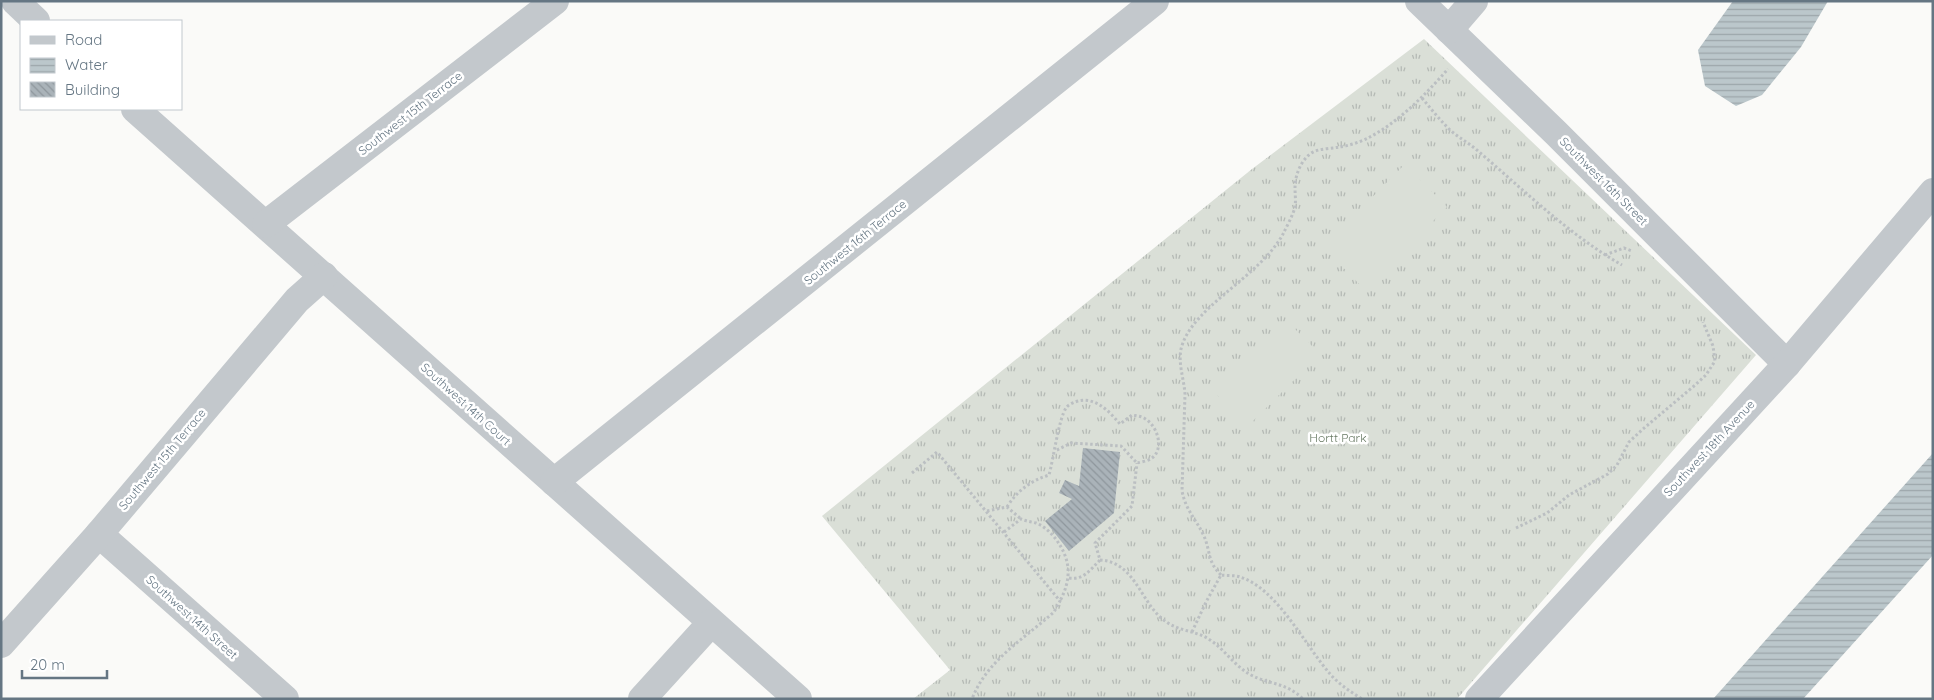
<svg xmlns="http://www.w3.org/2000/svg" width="1934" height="700" viewBox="0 0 1934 700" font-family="Quicksand,sans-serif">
<defs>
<pattern id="grass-tufts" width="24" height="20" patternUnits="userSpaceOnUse" patternTransform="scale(1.25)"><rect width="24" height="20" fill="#dadfd7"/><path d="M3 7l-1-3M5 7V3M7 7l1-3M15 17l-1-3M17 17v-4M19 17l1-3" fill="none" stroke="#b4b9b4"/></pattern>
<pattern id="water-rules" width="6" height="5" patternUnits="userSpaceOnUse" patternTransform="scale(1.25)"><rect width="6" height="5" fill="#bbc7cb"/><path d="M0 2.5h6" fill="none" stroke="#9ca6aa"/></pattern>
<pattern id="building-back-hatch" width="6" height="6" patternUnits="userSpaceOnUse" patternTransform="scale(1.25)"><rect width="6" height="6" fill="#aab3b9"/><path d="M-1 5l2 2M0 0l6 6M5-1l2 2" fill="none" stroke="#8e969c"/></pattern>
</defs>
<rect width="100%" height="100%" fill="#fafaf8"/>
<path fill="url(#grass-tufts)" d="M1424,39L1756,355L1457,699H913L950,670L822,516L1252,169Z"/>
<g fill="#dadfd7">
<path d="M1405,164L1447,207L1365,290L1323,247Z"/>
<path d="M1286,320L1320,354L1248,426L1214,392Z"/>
<path d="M1220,672L1252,699H1198Z"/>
</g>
<g fill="url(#water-rules)">
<path d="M1733,1H1828L1801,47L1762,95L1736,106L1705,86L1698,50Z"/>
<path d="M1933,453V555L1803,699H1713Z"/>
</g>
<path fill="url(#building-back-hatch)" d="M1083,448L1120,452L1114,513L1069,551L1045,521L1072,499L1059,493L1065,480L1079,486Z"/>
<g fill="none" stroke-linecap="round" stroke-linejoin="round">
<g stroke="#bbbfc2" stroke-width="3" stroke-dasharray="2.5 2.5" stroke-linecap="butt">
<path d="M1422,98C1431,109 1440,120 1450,130C1459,138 1469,143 1478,151C1525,191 1568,234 1622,265"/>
<path d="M1605,255L1624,248L1632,251"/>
<path d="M912,473L937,452L1060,601L1054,612C1024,639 987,660 972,699"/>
<path d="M1007,507C1017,491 1030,481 1049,475C1053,461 1059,418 1066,408C1068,405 1072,403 1075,402C1094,395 1109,411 1120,424L1132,415C1137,416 1142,416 1147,420C1158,428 1164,449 1152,458C1148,461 1141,462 1137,463L1121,446L1071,443L1055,451"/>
<path d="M987,511L1007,507L1021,519"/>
<path d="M1516,528L1547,513L1569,495L1608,474L1617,465L1629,442L1643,429L1694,386L1706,375L1715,361L1713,346L1703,322"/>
<path d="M1004,532L1021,519C1026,521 1031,522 1036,523C1044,526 1050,532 1055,538C1071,559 1072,578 1060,601"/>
<path d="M1100,560C1137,562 1141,607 1168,623C1180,631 1195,631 1207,638C1224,648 1234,666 1251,675C1270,685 1286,682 1303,699"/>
<path d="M1221,575C1207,561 1211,553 1204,536C1196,519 1186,511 1182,491L1185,394C1184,379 1178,364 1181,349C1191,307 1260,277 1283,234C1287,226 1293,215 1295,207C1296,201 1295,194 1295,188C1295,176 1300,162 1310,154C1318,148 1330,149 1339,147C1348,146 1360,142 1368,138C1399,122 1425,95 1448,69"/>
<path d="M1069,578C1084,580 1090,570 1100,560L1095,543L1132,506L1137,463"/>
<path d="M1192,632L1206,602L1221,575C1227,576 1235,575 1240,577C1277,588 1306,647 1331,675C1340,685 1351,692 1362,699"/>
</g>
<g stroke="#c3c8cc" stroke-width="28">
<path d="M15,1L36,21"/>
<path d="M1419,1L1556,133L1787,364"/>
<path d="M1449,30L1474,1"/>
<path d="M135,109L798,699"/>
<path d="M266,224L555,1"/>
<path d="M554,482L1155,1"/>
<path d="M99,534L285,699"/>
<path d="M1,644L99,534L297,300L324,276"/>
<path d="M642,699L711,623"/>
<path d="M1479,699L1787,364L1933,192"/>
</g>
</g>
<g text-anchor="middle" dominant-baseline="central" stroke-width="5" stroke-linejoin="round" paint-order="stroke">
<g font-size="12" fill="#657683" stroke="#fff">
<text transform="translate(410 113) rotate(-38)">Southwest 15th Terrace</text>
<text transform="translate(1604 181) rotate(45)">Southwest 16th Street</text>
<text transform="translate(855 242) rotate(-39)">Southwest 16th Terrace</text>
<text transform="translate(466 404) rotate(42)">Southwest 14th Court</text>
<text transform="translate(1709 448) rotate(-47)">Southwest 18th Avenue</text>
<text transform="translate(162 459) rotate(-50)">Southwest 15th Terrace</text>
<text transform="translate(192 617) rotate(42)">Southwest 14th Street</text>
</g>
<g font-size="12" fill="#687a64" stroke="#fff">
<text x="1338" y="437">Hortt Park</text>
</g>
</g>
<rect width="1934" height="700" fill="none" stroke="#657683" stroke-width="5"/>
<rect x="20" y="20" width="162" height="90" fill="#ffffff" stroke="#c1c8cd"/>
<rect x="30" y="36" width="25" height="8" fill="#c3c8cc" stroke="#c1c8cd"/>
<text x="65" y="45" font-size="15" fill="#657683">Road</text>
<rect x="30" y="58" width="25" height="15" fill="url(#water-rules)" stroke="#c1c8cd"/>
<text x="65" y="70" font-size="15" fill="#657683">Water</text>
<rect x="30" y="82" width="25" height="15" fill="url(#building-back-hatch)" stroke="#c1c8cd"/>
<text x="65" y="95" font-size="15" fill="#657683">Building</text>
<path d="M22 670v8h85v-8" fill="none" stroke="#657683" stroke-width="2.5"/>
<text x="30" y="670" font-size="15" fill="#657683" stroke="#ffffff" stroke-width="4" paint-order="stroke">20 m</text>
</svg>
